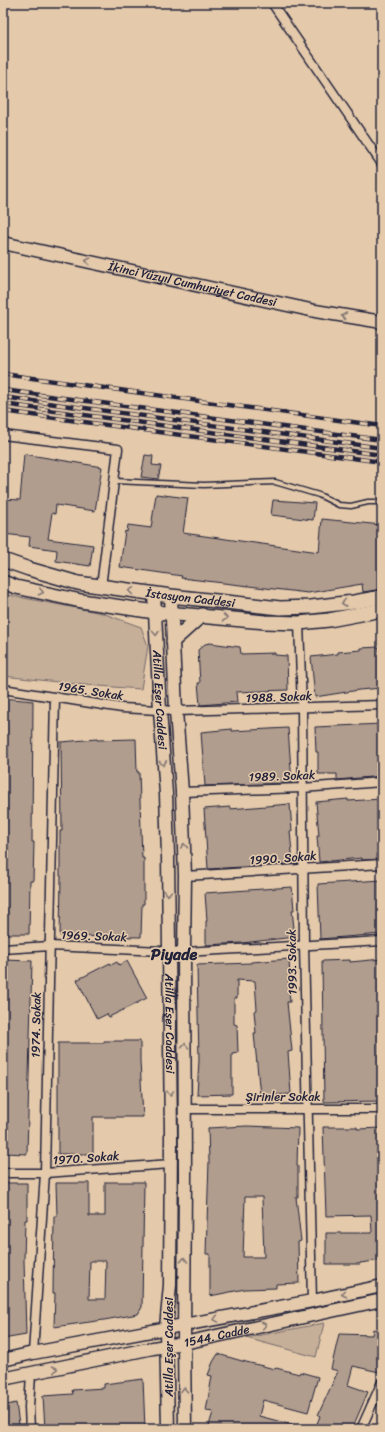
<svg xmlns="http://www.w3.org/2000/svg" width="385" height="1432" viewBox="0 0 385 1432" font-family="Sriracha,sans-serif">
<rect width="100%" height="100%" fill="#e4caab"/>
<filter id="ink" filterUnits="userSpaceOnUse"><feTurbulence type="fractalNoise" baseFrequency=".025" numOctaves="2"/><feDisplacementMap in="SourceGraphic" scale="8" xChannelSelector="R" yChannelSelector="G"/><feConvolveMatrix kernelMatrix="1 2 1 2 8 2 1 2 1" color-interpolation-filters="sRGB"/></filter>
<g filter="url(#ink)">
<g fill="#c5af99" stroke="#74686a">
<path d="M3,594L102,613L141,627L148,646L141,689L85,685L3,676Z"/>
<path d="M324,1323L316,1357L246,1338Z"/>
</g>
<g fill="#b19d8e" stroke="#22223b" fill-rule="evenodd">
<path d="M24,454L102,467L95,511L56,505L55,514L52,513L48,539L93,545L90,566L56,561L57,550L29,546L30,537L3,534V499L20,500Z"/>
<path d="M145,455L153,456L152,465L161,466L158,479L141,477Z"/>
<path d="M156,494L188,498L183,533L319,552L322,519L382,525V589L363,592L362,584L308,593L181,578L182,576L120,567L125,531L127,532L128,525L151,528Z"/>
<path d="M273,500L315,503L313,520L271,515Z"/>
<path d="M210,643L240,647L241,654L275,653V655L287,656L288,690L236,692L237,702L200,705L198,683H200L198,650L205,644Z"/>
<path d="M379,647L382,688L359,690L315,697L311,657L338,654V652L361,650V648Z"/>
<path d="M3,698L33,701L32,842H34L33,881H30L29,934H3Z"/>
<path d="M382,724V776L337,780V774H318V752H316L315,727Z"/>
<path d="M288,728L292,783L205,786L201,732L232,729V731Z"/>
<path d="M97,739V740L136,739L137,772H139L142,858H144V904H142L141,937L60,936L61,876H60V831H62L61,742Z"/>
<path d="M348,799V801L382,799V859L362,860V858L319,862L317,836H319L316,802Z"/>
<path d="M290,804L292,831H290L293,864L208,869L204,809L230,807V809Z"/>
<path d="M382,880V934L320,939L318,884Z"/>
<path d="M292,887L294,910H292L295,937L242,943L206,945V921H207L205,893Z"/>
<path d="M289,959L290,978H288L290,1002H287L292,1051L288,1052L291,1094L260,1096L254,1033H256L254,1011L257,1010L255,981L237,980V998H234V1024L237,1025L238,1053L232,1054V1094L197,1095L199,1060L197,965L251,963V962Z"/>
<path d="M382,959V1101L324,1102L322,961L350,960V962Z"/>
<path d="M3,960L32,961L27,1154L3,1153Z"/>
<path d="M127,961L147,998L109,1017L107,1014L97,1019L77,980L110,963L111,965L117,962L119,965Z"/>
<path d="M104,1041H140V1061L143,1117H93V1154H58V1043H104Z"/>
<path d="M247,1126L298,1128L297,1166H298V1197H296L301,1241L298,1242L299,1283L276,1284V1288L245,1289L210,1296V1254H206L209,1161L208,1128ZM245,1197H262L264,1257H243Z"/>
<path d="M323,1127H357V1129L382,1128V1260L360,1263V1264H326V1233H372L371,1215L326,1216Z"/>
<path d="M105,1182H144L142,1307L138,1314L104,1320L54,1327L55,1293H53L54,1216H57L56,1183H89V1216H105ZM90,1261H106L105,1299H89Z"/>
<path d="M3,1183H27V1220H25L24,1260L26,1335L3,1339Z"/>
<path d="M373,1329L382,1331V1366L379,1372L353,1366L348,1385L368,1392L352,1429H315L320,1416L318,1415L338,1371L331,1369L339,1334L372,1335Z"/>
<path d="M218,1354L242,1361L275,1369L276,1368L299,1374L300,1372L318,1377L308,1412L263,1400L259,1416L297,1426L296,1429H208L213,1412L206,1411L212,1376L208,1375L213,1362Z"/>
<path d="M143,1379L145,1429H105V1426L64,1429H45L43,1396L73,1394L72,1390L104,1388V1384Z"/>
<path d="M16,1403L19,1425L3,1428V1406Z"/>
</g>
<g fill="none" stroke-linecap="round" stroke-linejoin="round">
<defs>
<path id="service" d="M114,481L204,485L275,482L319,495L339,505L351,506L368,502H382"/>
<g id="minor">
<path d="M272,3L382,164"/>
<path d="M3,435L118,449L101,587"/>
<path d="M299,623L302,708L304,945L312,1301"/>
<path d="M3,689L122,708L176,711L382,705"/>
<path d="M182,792L302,788L382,782"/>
<path d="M185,876L382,864"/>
<path d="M3,949L50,946L184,952L382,941"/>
<path d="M185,1109H382"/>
<path d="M3,1173H45L171,1164"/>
<path d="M33,1353L45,1173L55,697"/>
<path d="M30,1429L29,1407L31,1374"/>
<path d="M361,1429L382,1382"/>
</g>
<g id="secondary">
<path id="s1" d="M3,243L315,311L382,322"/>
<path id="s2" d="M154,594L160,710L166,794L168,855L171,1137L170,1285L166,1328L168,1429"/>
<path d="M171,596L176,711L182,792L185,876L184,952L185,1175L184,1343L185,1429"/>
<path d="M3,1360L33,1353L312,1301L382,1286"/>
<path id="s3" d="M3,1379L153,1348L184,1343L382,1300"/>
</g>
<g id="primary">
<path id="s4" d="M3,560L29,569L78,583L171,596L280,608L311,607L354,602L382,597"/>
<path d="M3,582L16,587L81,601L155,612L265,622L299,623L329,620L382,610"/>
<path d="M173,641L202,615"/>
</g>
</defs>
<use href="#service" stroke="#22223b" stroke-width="7"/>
<use href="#minor" stroke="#22223b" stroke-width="11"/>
<use href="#secondary" stroke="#22223b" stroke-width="15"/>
<use href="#primary" stroke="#22223b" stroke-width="16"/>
<use href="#service" stroke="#e4caab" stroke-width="4"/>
<use href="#minor" stroke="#e4caab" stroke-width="8"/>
<use href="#secondary" stroke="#e4caab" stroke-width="12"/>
<use href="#primary" stroke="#e4caab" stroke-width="13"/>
<defs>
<g id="rail">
<path d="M3,374L382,426"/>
<path d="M3,390L382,440"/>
<path d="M3,397L382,448"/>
<path d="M3,404L382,455"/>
<path d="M3,411L382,462"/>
</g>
</defs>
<use href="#rail" stroke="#22223b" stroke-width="4.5"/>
<use href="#rail" stroke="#e4caab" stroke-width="3" stroke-dasharray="9" stroke-linecap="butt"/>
</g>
<defs><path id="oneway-chevron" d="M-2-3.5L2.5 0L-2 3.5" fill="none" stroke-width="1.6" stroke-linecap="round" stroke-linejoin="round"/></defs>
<g stroke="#837673">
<use href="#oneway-chevron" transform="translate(88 261) rotate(-168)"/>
<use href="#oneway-chevron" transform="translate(344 316) rotate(-171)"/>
<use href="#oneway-chevron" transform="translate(131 591) rotate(-172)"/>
<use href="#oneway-chevron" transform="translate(41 592) rotate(12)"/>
<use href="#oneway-chevron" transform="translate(344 603) rotate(173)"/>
<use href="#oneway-chevron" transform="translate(225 618) rotate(6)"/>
<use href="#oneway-chevron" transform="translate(156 633) rotate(87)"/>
<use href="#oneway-chevron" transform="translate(163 763) rotate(86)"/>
<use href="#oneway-chevron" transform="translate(184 846) rotate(-92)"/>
<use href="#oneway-chevron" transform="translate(168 893) rotate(90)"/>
<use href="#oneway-chevron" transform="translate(185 1046) rotate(-90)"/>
<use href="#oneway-chevron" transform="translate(170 1093) rotate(89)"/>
<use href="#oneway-chevron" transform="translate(184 1260) rotate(-89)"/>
<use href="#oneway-chevron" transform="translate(344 1294) rotate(168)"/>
<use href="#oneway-chevron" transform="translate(216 1319) rotate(170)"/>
<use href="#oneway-chevron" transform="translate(264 1325) rotate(-12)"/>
<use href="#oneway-chevron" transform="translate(55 1369) rotate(-12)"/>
<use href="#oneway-chevron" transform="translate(184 1390) rotate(-91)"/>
</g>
</g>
<g text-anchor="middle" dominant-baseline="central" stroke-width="3" stroke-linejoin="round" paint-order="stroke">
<g font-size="12" fill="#22223b" stroke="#e4caab">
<text stroke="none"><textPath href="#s1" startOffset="194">İkinci Yüzyıl Cumhuriyet Caddesi</textPath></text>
<text stroke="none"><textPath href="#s4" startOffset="192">İstasyon Caddesi</textPath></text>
<text transform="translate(91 691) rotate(9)">1965. Sokak</text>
<text transform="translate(279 697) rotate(-2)">1988. Sokak</text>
<text stroke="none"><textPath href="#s2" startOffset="106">Atilla Eşer Caddesi</textPath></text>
<text transform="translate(282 776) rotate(-2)">1989. Sokak</text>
<text transform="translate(283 858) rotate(-4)">1990. Sokak</text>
<text transform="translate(94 936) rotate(2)">1969. Sokak</text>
<text transform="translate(292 962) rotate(-91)">1993. Sokak</text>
<text stroke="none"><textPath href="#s2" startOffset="430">Atilla Eşer Caddesi</textPath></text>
<text transform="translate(36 1025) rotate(-89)">1974. Sokak</text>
<text x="283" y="1097">Şirinler Sokak</text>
<text transform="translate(86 1158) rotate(-4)">1970. Sokak</text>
<text stroke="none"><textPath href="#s3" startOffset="218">1544. Cadde</textPath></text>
<text transform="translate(169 1347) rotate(-90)">Atilla Eşer Caddesi</text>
</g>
<g font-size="16" font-weight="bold" fill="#22223b" stroke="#e4caab">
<text x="174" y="954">Piyade</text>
</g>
</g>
<rect width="385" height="1432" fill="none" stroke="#e4caab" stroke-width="16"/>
<rect x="8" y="8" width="369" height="1416" fill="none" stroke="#22223b" stroke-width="1.5" filter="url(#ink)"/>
</svg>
